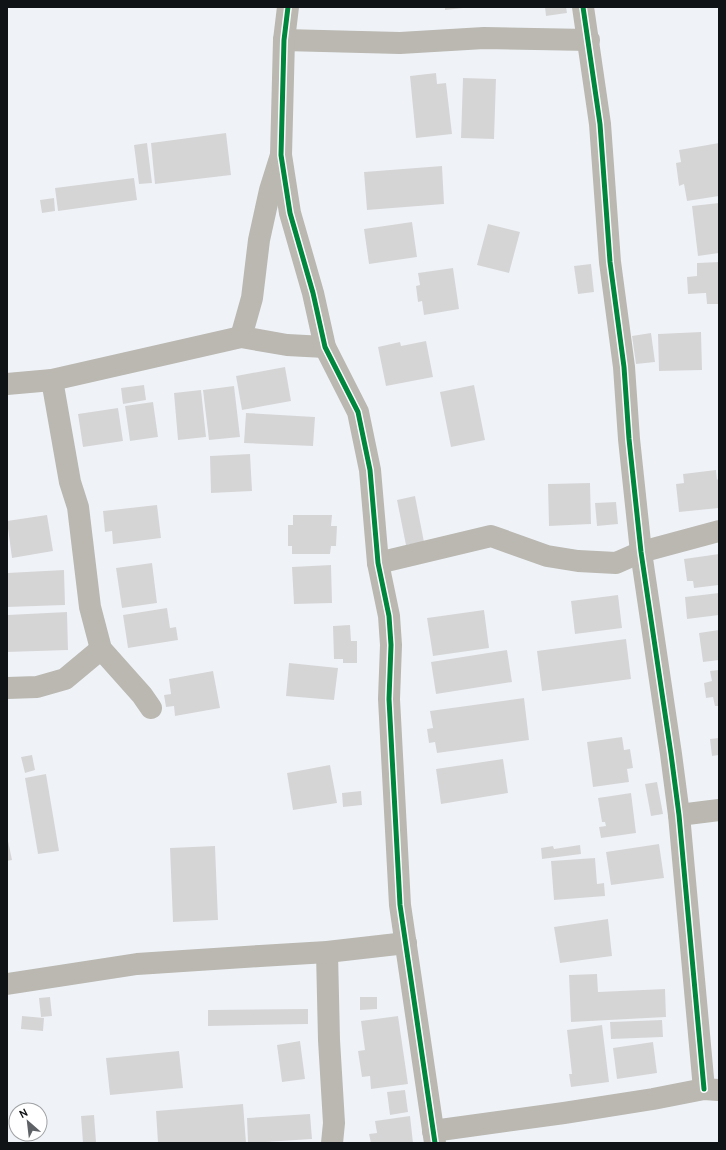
<svg xmlns="http://www.w3.org/2000/svg" width="726" height="1150" viewBox="0 0 726 1150" font-family="Overpass,sans-serif">
<rect width="100%" height="100%" fill="#eff3f8"/>
<g fill="#d6d5d6">
<path d="M445,7H463V8L445,10Z"/>
<path d="M545,7H566L567,13L546,16Z"/>
<path d="M436,73L437,84L446,83L452,134L416,138L410,76Z"/>
<path d="M463,78L496,79L494,139L461,138Z"/>
<path d="M226,133L231,175L155,184L151,143Z"/>
<path d="M147,143L152,183L139,184L134,145Z"/>
<path d="M719,143V196L687,201L684,184L679,186L676,163L681,162L679,150Z"/>
<path d="M442,166L444,204L367,210L364,172Z"/>
<path d="M134,178L137,200L58,211L55,188Z"/>
<path d="M54,198L55,211L42,213L40,200Z"/>
<path d="M719,203V253L698,256L692,206Z"/>
<path d="M412,222L417,257L369,264L364,229Z"/>
<path d="M488,224L520,232L509,273L477,265Z"/>
<path d="M719,262V304H707L706,293L688,294L687,277L697,276V263Z"/>
<path d="M591,264L594,292L578,294L574,266Z"/>
<path d="M453,268L459,309L424,315L422,301L418,302L416,286L420,285L418,273Z"/>
<path d="M701,332L702,370L659,371L658,334Z"/>
<path d="M651,333L655,362L636,364L632,336Z"/>
<path d="M426,341L433,377L386,386L378,347L400,342L401,346Z"/>
<path d="M285,367L291,401L242,410L236,376Z"/>
<path d="M144,385L146,400L123,404L121,388Z"/>
<path d="M474,385L485,440L451,447L440,392Z"/>
<path d="M234,386L240,437L209,440L203,390Z"/>
<path d="M201,390L206,437L178,440L174,393Z"/>
<path d="M153,402L158,437L130,441L125,406Z"/>
<path d="M118,408L123,441L83,447L78,414Z"/>
<path d="M246,413L315,417L313,446L244,443Z"/>
<path d="M250,454L252,491L211,493L210,456Z"/>
<path d="M716,470L717,480L718,479L719,486V508L679,512L676,484L684,483L683,474Z"/>
<path d="M590,483L591,524L549,526L548,484Z"/>
<path d="M415,496L424,542L406,545L397,500Z"/>
<path d="M616,502L618,524L597,526L595,503Z"/>
<path d="M157,505L161,538L113,544L112,531L105,532L103,511Z"/>
<path d="M47,515L53,551L12,558L7,521Z"/>
<path d="M293,515H332L331,526H337L336,546H331L330,554H292V546H288V525H293Z"/>
<path d="M719,554V585L694,588L693,581H687L684,559Z"/>
<path d="M152,563L157,603L122,608L116,568Z"/>
<path d="M331,565L332,603L294,604L292,567Z"/>
<path d="M64,570L65,605L7,607V573Z"/>
<path d="M719,593V615L687,619L685,597Z"/>
<path d="M618,595L622,628L575,634L571,601Z"/>
<path d="M167,608L170,628L176,627L178,640L128,648L123,615Z"/>
<path d="M484,610L489,648L433,656L427,618Z"/>
<path d="M67,612L68,650L7,652V615Z"/>
<path d="M350,625L351,641H357V663H343V659H334L333,626Z"/>
<path d="M719,630V660L703,662L699,633Z"/>
<path d="M626,639L631,679L542,691L537,651Z"/>
<path d="M507,650L512,682L436,694L431,662Z"/>
<path d="M289,663L338,668L334,700L286,696Z"/>
<path d="M719,670V706H715L713,697L706,698L704,683L712,681L710,671Z"/>
<path d="M213,671L220,708L175,716L174,706L166,707L164,695L171,694L169,679Z"/>
<path d="M524,698L529,740L437,753L435,742L429,743L427,729L433,728L430,711Z"/>
<path d="M622,737L624,750L630,749L633,768L627,769L629,782L593,787L587,742Z"/>
<path d="M719,738V755L712,756L710,739Z"/>
<path d="M32,755L35,770L25,773L21,757Z"/>
<path d="M503,759L508,793L441,804L436,769Z"/>
<path d="M330,765L337,803L293,810L287,773Z"/>
<path d="M46,774L59,851L38,854L25,778Z"/>
<path d="M657,782L663,814L651,816L645,784Z"/>
<path d="M361,791L362,805L343,807L342,793Z"/>
<path d="M631,793L636,833L601,838L599,827L606,826L605,822H602L598,798Z"/>
<path d="M7,841H8L12,860L7,861Z"/>
<path d="M659,844L664,878L611,885L606,852Z"/>
<path d="M580,845L581,854L542,859L541,848L553,846L554,849Z"/>
<path d="M215,846L218,920L173,922L170,848Z"/>
<path d="M595,858L597,884L604,883L605,896L554,900L551,861Z"/>
<path d="M608,919L612,956L560,963L554,927Z"/>
<path d="M597,974L598,992L665,989L666,1017L571,1022L569,975Z"/>
<path d="M50,997L52,1016L41,1017L39,998Z"/>
<path d="M360,997H377V1009L360,1010Z"/>
<path d="M308,1009V1024L208,1026V1010Z"/>
<path d="M22,1016L44,1018L43,1031L21,1029Z"/>
<path d="M398,1016L408,1084L371,1089L370,1076L362,1077L358,1051L365,1050L361,1021Z"/>
<path d="M662,1020L663,1037L611,1039L610,1022Z"/>
<path d="M602,1025L609,1082L571,1087L569,1074H572L567,1030Z"/>
<path d="M300,1041L305,1079L282,1082L277,1045Z"/>
<path d="M653,1042L657,1073L617,1079L613,1048Z"/>
<path d="M179,1051L183,1088L110,1095L106,1058Z"/>
<path d="M405,1090L408,1112L390,1115L387,1092Z"/>
<path d="M243,1104L246,1143H158L156,1111Z"/>
<path d="M310,1114L312,1139L248,1143L247,1118Z"/>
<path d="M94,1115L96,1142L83,1143L81,1116Z"/>
<path d="M410,1116L413,1143H371L369,1134L377,1133L375,1121Z"/>
</g>
<g fill="none" stroke-linecap="round" stroke-linejoin="round">
<g stroke="#bab8b1" stroke-width="22">
<path d="M583,7L600,124L610,262L624,367L629,439L641,552L671,754L679,815L704,1089"/>
<path d="M284,40L400,43L484,38L589,40"/>
<path d="M241,337L252,298L259,240L270,190L281,155"/>
<path d="M52,380L70,482L78,507L90,607L101,649L142,695L151,708"/>
<path d="M7,384L52,380L241,337L287,345L325,347"/>
<path d="M378,563L491,536L547,556L578,561L616,563L641,552L719,531"/>
<path d="M7,688L37,687L65,679L101,649"/>
<path d="M679,815L719,810"/>
<path d="M327,952L329,1040L334,1123L332,1143"/>
<path d="M7,984L137,964L260,956L327,952L406,943"/>
<path d="M433,1131L564,1113L653,1099L704,1089L718,1090"/>
</g>
<path stroke="#bab8b1" stroke-width="22" d="M288,7L284,40L281,155L290,213L313,293L325,347L358,412L370,470L378,563L389,616L391,645L389,699L400,905L435,1143"/>
<defs>
<g id="cycleway">
<path d="M288,7L284,40L281,155L290,213L313,293L325,347L358,412L370,470L378,563L389,616L391,645L389,699L400,905L435,1143"/>
<path d="M583,7L600,124L610,262L624,367L629,439L641,552L671,754L679,815L704,1089"/>
</g>
</defs>
<use href="#cycleway" stroke="#fff" stroke-width="8"/>
<use href="#cycleway" stroke="#00873e" stroke-width="5"/>
</g>
<rect width="726" height="1150" fill="none" stroke="#101316" stroke-width="16"/>
<g transform="translate(28 1122) rotate(332)"><circle r="19" fill="#ffffff" stroke="#9fa1a2"/>
<path d="M0-3L7 15L0 10L-7 15Z" fill="#5e6165"/>
<text y="-6" font-size="11" font-weight="bold" text-anchor="middle" fill="#101316">N</text>
</g>
</svg>
